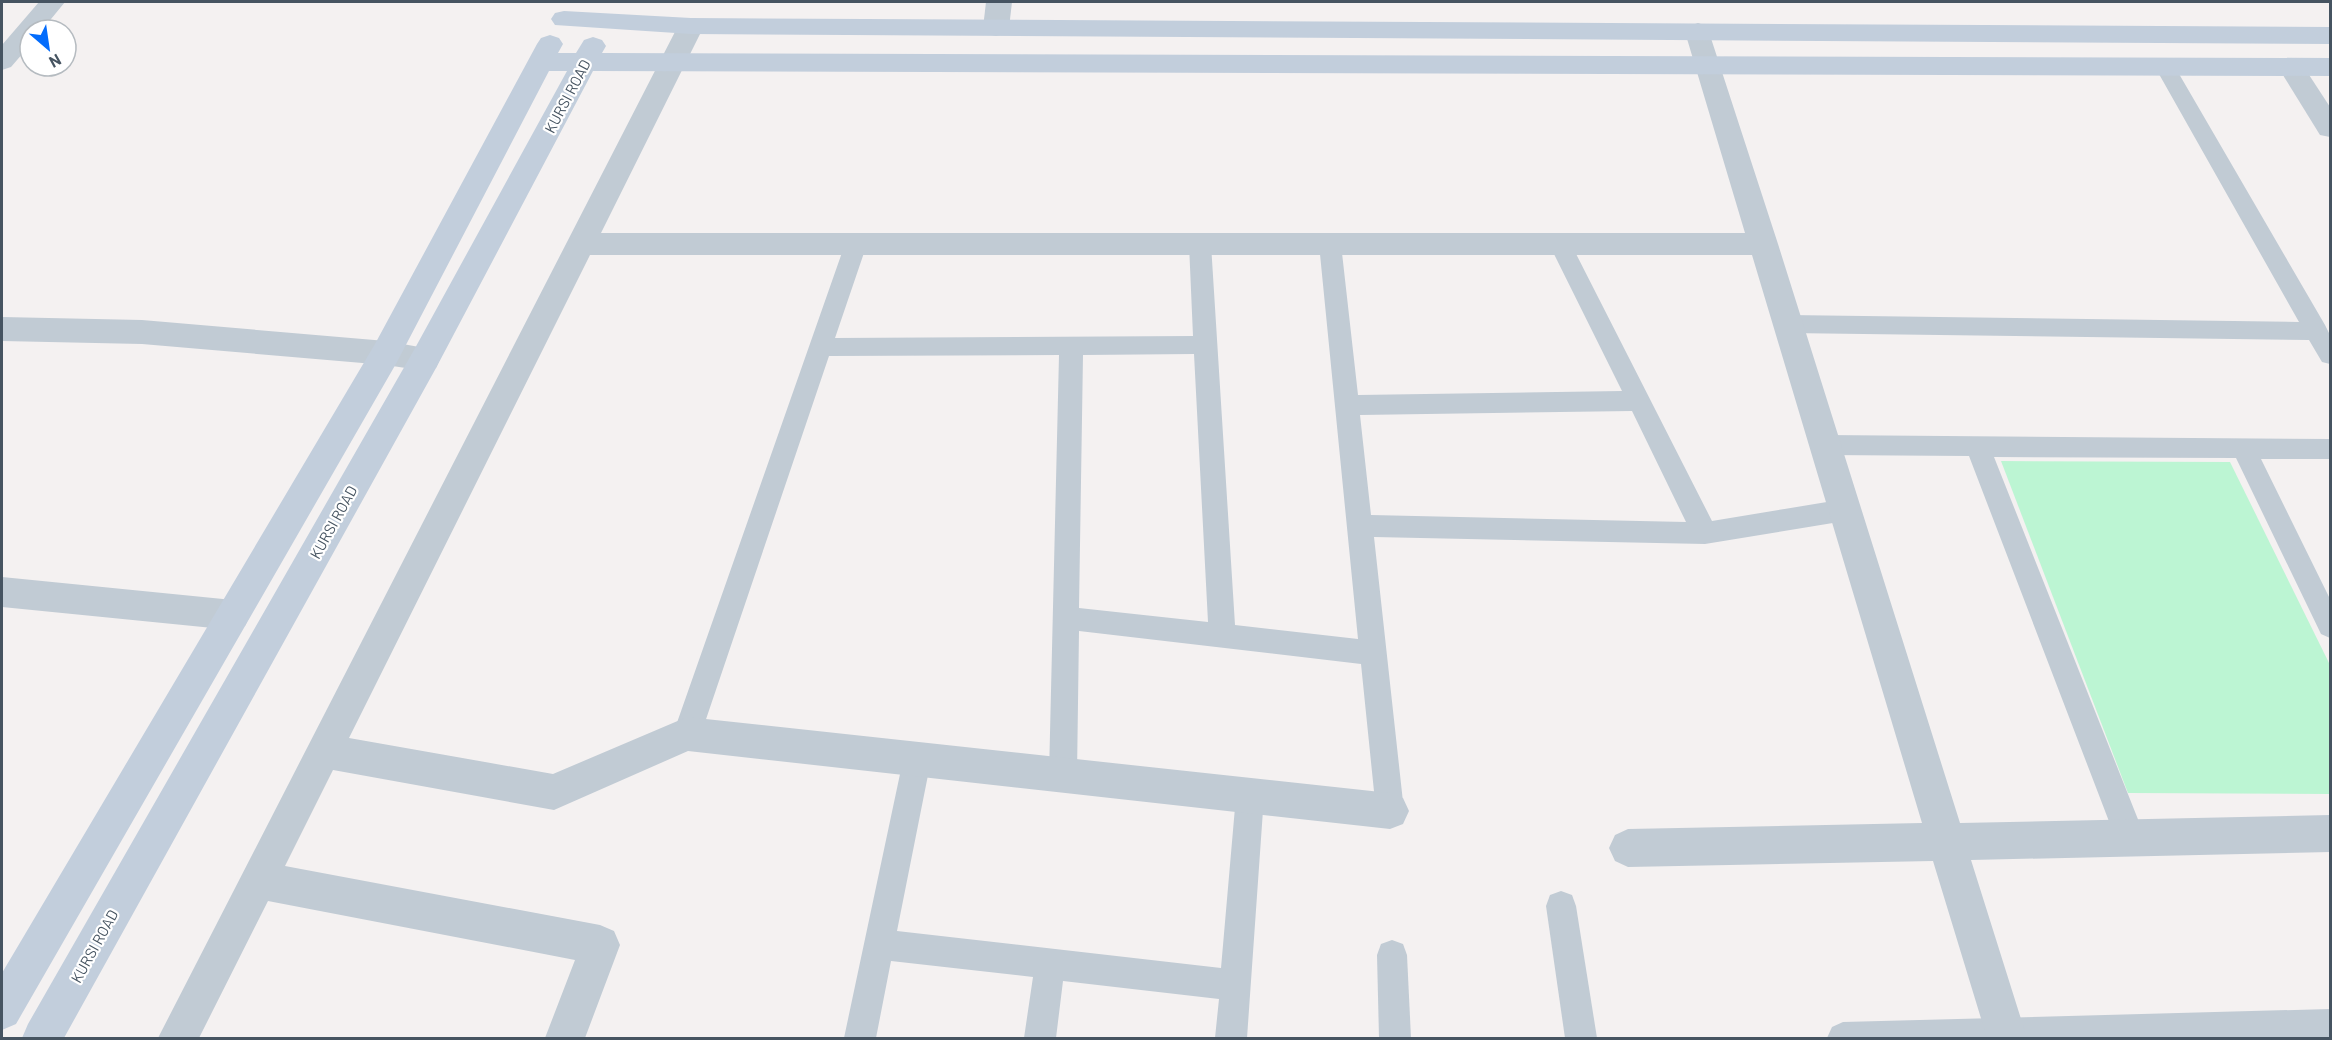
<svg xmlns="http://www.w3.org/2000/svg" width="2332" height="1040" viewBox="0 0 2332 1040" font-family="Barlow,sans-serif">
<rect width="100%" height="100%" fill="#f4f1f1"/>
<path fill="#bcf5d3" d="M2001,461L2230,462L2330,665V794L2128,793Z"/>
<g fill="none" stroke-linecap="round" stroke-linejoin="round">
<g fill="#c1cbd4" fill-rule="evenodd">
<path d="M2165,60L2172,62L2175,67L2325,325L2330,335V364L2322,362L2309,340L1788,333L1780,330L1776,324L1780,318L1788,315L2299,322L2155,67L2158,62Z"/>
<path d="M856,236L864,238L867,244L835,338L1193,336L1189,244L1192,238L1200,236L1208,238L1211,244L1235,625L1358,639L1319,244L1322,238L1330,236L1338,238L1341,244L1358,395L1622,391L1549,244L1552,238L1560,236L1568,238L1571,244L1712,521L1845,499L1854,502L1858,510L1854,518L1845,521L1705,544L1374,537L1404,811L1400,821L1390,825L1380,821L1376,811L1361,664L1079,631L1077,775L1073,785L1063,789L1053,785L1049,775L1059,355L829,356L701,734L697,743L687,747L677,743L673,734L845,244L848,238ZM1194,354L1208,622L1079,608L1083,355ZM1632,411L1686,522L1371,515L1360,415Z"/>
<path d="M1825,435L2330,439V459H2261L2330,599V638L2321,634L2236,458L1994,457L2145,837L2140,847L2130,851L2120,847L2115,837L1969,456L1825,455L1816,452L1813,445L1816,438Z"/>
<path d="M917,747L927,750L931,760L897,931L1221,968L1236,796L1240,786L1250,782L1260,786L1264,796L1247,1038H1215L1219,999L1063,981L1056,1038H1024L1033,977L891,961L876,1038H844L903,760L907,750Z"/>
<path d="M1561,891L1572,895L1576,906L1597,1038H1565L1546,906L1550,895Z"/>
<path d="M1392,940L1403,944L1407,955L1411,1038H1379L1377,955L1381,944Z"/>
<path d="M2330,1009V1038H1827L1832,1027L1843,1022Z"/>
</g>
<g fill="#c1cbd4" fill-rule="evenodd">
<path d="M39,2H65L42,30H30V45L11,67L2,70V45Z"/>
<path d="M986,2H1012L1009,28L1005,34L996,36L987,34L983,28Z"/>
<path d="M691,18L700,20L704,26L601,233H1745L1685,32L1689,26L1698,23L1707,26L1778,244L1960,823L2330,815V852L1971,860L2027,1038H1987L1933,861L1628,867L1615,861L1609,848L1615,835L1628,829L1922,823L1752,255H590L349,738L553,774L687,717L1390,793L1403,798L1409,811L1403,824L1390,829L688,751L554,810L333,770L285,866L600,925L614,931L620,945L585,1038H545L575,960L268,901L199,1038H158L678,26L682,20Z"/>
<path d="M2291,58L2300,61L2330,107V137L2320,135L2278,67L2282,61Z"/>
<path d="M2,317L142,320L386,341L436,350L440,359L436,368L425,371L386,365L142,344L2,341Z"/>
<path d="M2,577L233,600L245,604L250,615L245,626L233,630L2,607Z"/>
</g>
<g fill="#c2cedc" fill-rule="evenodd">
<path d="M564,11L691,18L2330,27V44L691,34L555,25L551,19L555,13Z"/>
<path d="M550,35L559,38L563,44L558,53H576L584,40L593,37L602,40L606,46L602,53L2330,58V76L593,71L436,368L64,1038H22L28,1024L414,350L567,71H549L397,362L16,1024L2,1030V973L375,344L537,44L541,38Z"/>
</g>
</g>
<g text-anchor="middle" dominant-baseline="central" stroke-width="4.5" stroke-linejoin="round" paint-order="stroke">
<g font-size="15" fill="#465461" stroke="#fff">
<text transform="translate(567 96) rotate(-62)">KURSI ROAD</text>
<text transform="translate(333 522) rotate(-61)">KURSI ROAD</text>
<text transform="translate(94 946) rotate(-61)">KURSI ROAD</text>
</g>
</g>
<rect width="2332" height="1040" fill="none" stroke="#465461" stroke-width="6"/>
<g transform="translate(48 48) rotate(151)"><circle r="28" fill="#ffffff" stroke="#b5bbc0" stroke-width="1.5"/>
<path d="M0-4.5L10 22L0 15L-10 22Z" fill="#036cfc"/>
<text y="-9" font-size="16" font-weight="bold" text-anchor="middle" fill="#465461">N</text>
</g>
</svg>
